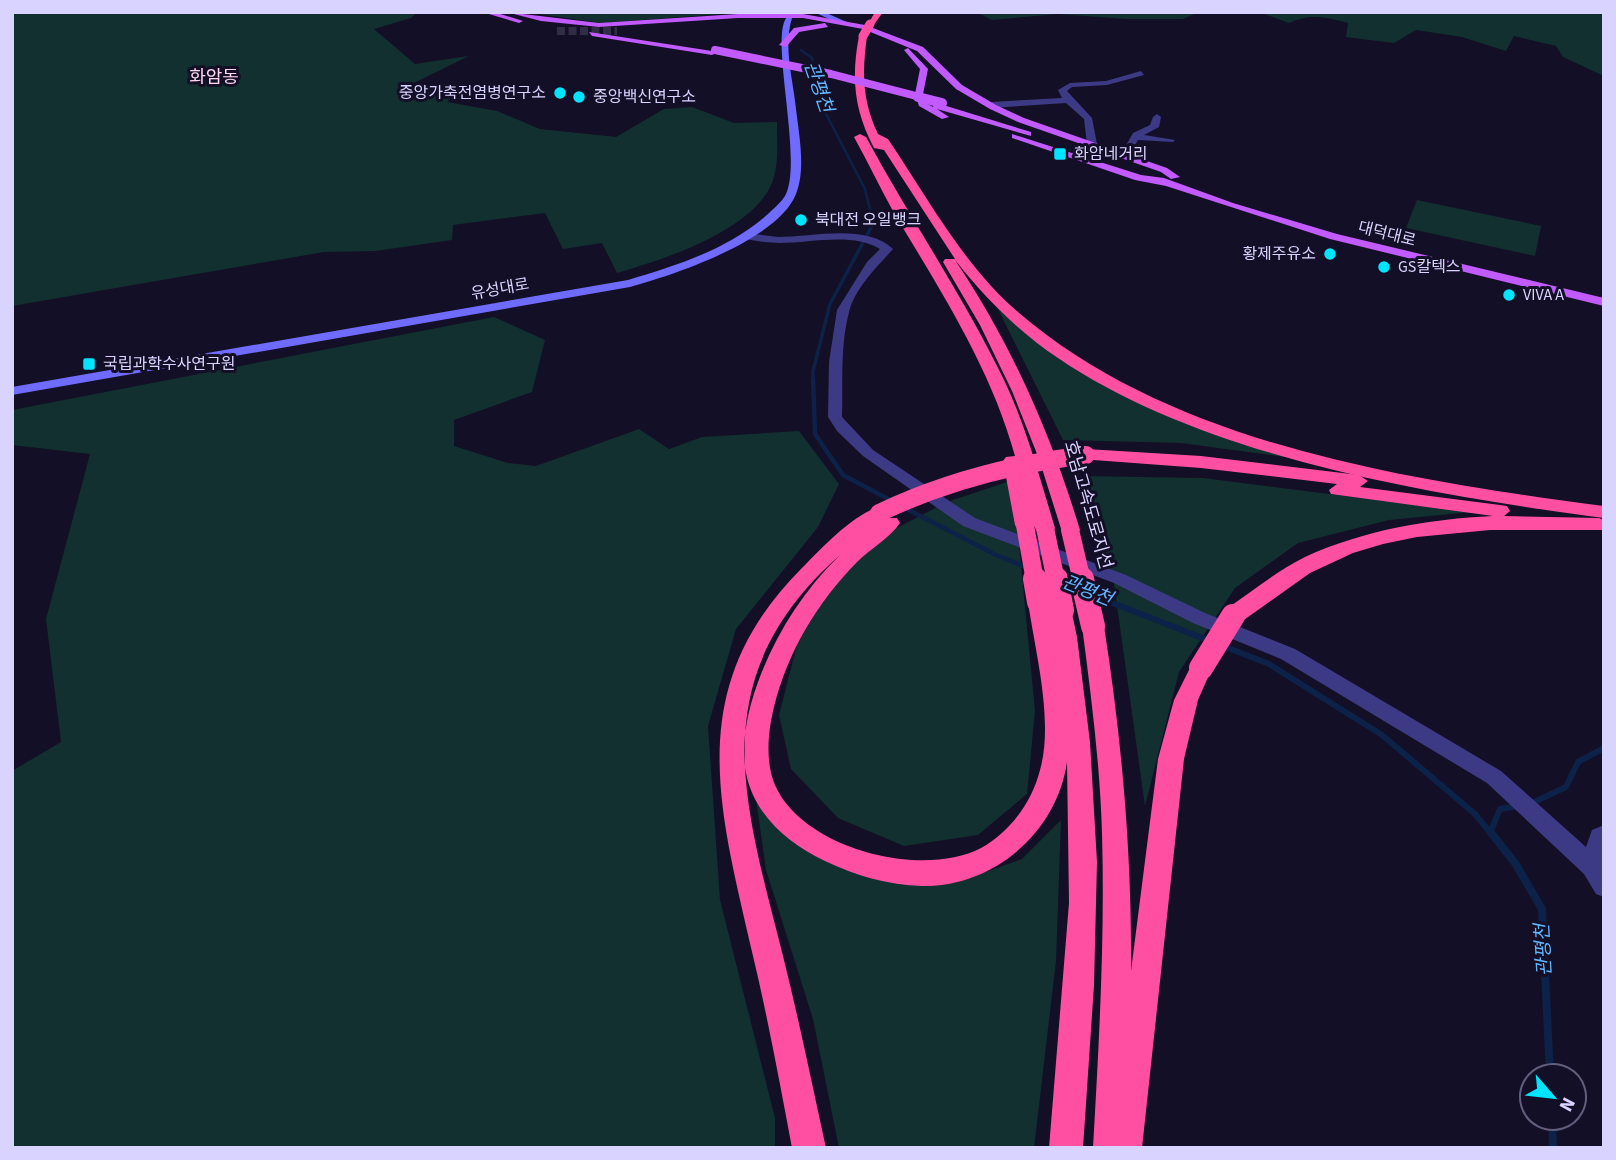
<svg xmlns="http://www.w3.org/2000/svg" width="1616" height="1160" viewBox="0 0 1616 1160" font-family="'Source Sans 3','Noto Sans KR',sans-serif">
<rect width="100%" height="100%" fill="#130f26"/>
<g fill="#12302f">
<path d="M12,12H417L411,18L374,29L415,64L469,56L412,84L455,94L447,102L497,111L540,129L616,137L664,109L692,107L734,123L777,122C777,146 780,170 768,191C742,234 662,260 617,273L602,243L563,249L545,213L453,225L452,240L375,251L324,252L12,306Z"/>
<path d="M526,12L720,14L748,12L601,23Z"/>
<path d="M976,12H1199L1183,19H1125L1058,14L992,20Z"/>
<path d="M1259,12H1604V76L1563,57L1556,46L1514,36L1506,51L1462,37L1416,30L1394,43L1346,37L1348,23C1327,17 1309,13 1289,23Z"/>
<path d="M1417,200L1541,226L1535,256L1406,228Z"/>
<path d="M997,307L1042,345L1105,385L1292,458L1181,443L1063,440Z"/>
<path d="M494,317L545,340L532,392L454,420V446L508,463L536,466L639,429L669,449L702,437L799,431L839,484L818,527L736,629L708,726L720,900L775,1118V1148H12V771L61,742L46,619L90,454L12,445V410Z"/>
<path d="M1080,476L1203,478L1471,512L1389,520L1298,543L1235,588L1179,672L1145,806L1113,577Z"/>
<path d="M1013,480L1024,539L971,519L950,501Z"/>
<path d="M939,506L1019,544L1035,711L1027,794L978,835L904,846L838,818L791,769L779,715L797,645L826,595L855,561L891,531Z"/>
<path d="M755,792L890,880L957,882L1022,859L1061,820L1056,961L1034,1148H839L813,1019L766,870Z"/>
</g>
<g fill="none" stroke-linecap="round" stroke-linejoin="round">
<path stroke="#0c2248" stroke-width="2.5" d="M801,50L812,58L823,108L865,189L873,222"/>
<path stroke="#0c2248" stroke-width="3.5" d="M813,380V371L830,304L873,224L872,221"/>
<g stroke="#0c2248" stroke-width="4.5">
<path d="M813,378L815,434L843,475L894,502"/>
<path d="M905,508L996,555L1028,568"/>
</g>
<g stroke="#0c2248" stroke-width="6">
<path d="M1092,595L1210,641"/>
<path d="M1223,646L1269,664L1382,735L1475,814L1493,836"/>
<path d="M1532,803L1566,787L1578,762L1604,748"/>
<path d="M1490,833L1500,809L1519,806"/>
</g>
<g stroke="#0c2248" stroke-width="8">
<path d="M1492,834L1515,863L1542,909L1550,1076"/>
<path d="M1552,1118L1553,1148"/>
</g>
<path stroke="#312d47" stroke-width="8" stroke-dasharray="8 3.5" stroke-linecap="butt" d="M557,31H617"/>
<g fill="#3d3a85" fill-rule="evenodd">
<path d="M1141,71L1144,75L1107,85L1072,87L1067,91L1092,118L1097,144L1092,147L1087,144L1084,119L1066,103L990,108L986,105L990,102L1062,98L1058,90L1070,83L1106,81Z"/>
<path d="M1157,114L1161,117L1159,127L1144,135L1175,140L1173,142L1138,140L1128,158H1122L1120,156L1133,133L1150,125L1153,117Z"/>
<path d="M745,233C756,234 767,236 778,237C812,237 866,223 893,249C877,267 855,288 849,312C840,346 843,383 842,417L873,450L975,518L1126,575L1205,613L1295,649L1501,771L1586,847L1592,830L1604,825V897L1596,894L1584,874L1487,783L1281,659L1193,623L1114,583L963,526L863,456L837,431L828,417L829,362L837,310L867,262L880,249C853,232 810,243 780,243C767,243 754,241 741,238V234Z"/>
</g>
<g fill="#6f6bff" fill-rule="evenodd">
<path d="M749,12H768L738,18L735,16Z"/>
<path d="M814,12H824L849,23L842,25Z"/>
<path d="M788,16L792,18C783,47 793,79 796,109C799,135 806,169 796,194C778,240 674,275 630,287L12,395V387L628,280C678,265 729,249 768,214C774,208 782,202 786,194C803,157 768,32 788,16Z"/>
</g>
<g fill="#c25bff" fill-rule="evenodd">
<path d="M482,12H494L523,21L519,23Z"/>
<path d="M506,12L599,23L738,14H803L865,25L923,47L962,85L996,105L1024,118L1167,168L1180,177L1171,179L1161,172L1018,122L990,109L956,89L917,51L863,29L803,18H738L599,27L541,21Z"/>
<path d="M825,23L828,27L799,32L786,47L779,45L794,28Z"/>
<path d="M589,32L712,51L716,53L712,55L592,36Z"/>
<path d="M908,48L928,69L923,94L926,103L933,107L934,104H940L1031,132V136L937,109L949,117L942,119L919,106L915,94L920,69L904,50Z"/>
<path d="M1012,134L1141,175L1164,178L1233,203L1337,234L1604,298V306L1330,239L1166,186L1135,180L1012,138Z"/>
</g>
<g fill="#ff4fa3" fill-rule="evenodd">
<path d="M875,12H883L873,26H867Z"/>
<path d="M863,33L867,36C862,72 862,101 878,134L888,139C928,198 963,265 1018,312C1172,445 1408,480 1604,506V518C1431,495 1205,458 1058,358C1018,331 985,298 955,260C1011,343 1051,434 1080,530L1077,535H1063L1039,459L1012,391L980,325L943,262L945,259H955L884,150L874,148C854,110 851,78 859,36Z"/>
<path d="M860,134L866,137C911,220 964,297 1005,382C1027,429 1040,479 1055,528L1052,533H1038L1034,526L1025,532L1018,530L1015,525L1003,461L1006,457L1015,456C991,368 940,290 894,213C880,188 868,162 854,137Z"/>
<path d="M1086,449L1201,456L1359,475L1368,481L1360,487L1500,505L1507,506L1510,511L1504,516L1599,518L1604,520V530H1490L1417,537L1383,544L1353,553L1310,573L1241,622L1233,624L1225,622L1222,616L1225,610C1251,592 1277,571 1305,557C1364,530 1429,519 1493,516L1331,494L1329,490L1337,484L1201,468L1080,459L1077,455Z"/>
<path d="M879,507L886,508L889,513L886,518H897L900,523C890,538 870,549 857,562C817,603 788,651 774,707C768,731 765,762 775,785C803,849 922,879 981,848C1010,832 1032,802 1040,770C1054,721 1035,651 1028,602L1031,597L1039,594L1047,597L1052,613L1054,604L1062,602L1070,604L1077,637L1090,742L1097,862L1094,985L1083,1148H1049L1069,903L1067,762C1057,832 994,887 922,886C888,885 856,876 825,861C789,844 754,815 746,773C740,740 749,705 761,674C779,629 805,589 840,555C701,678 744,801 783,956C799,1020 812,1084 826,1148H792C780,1084 768,1019 753,956C720,810 681,690 801,569C820,550 853,514 879,507Z"/>
<path d="M1093,618L1101,620L1104,626C1122,741 1132,855 1131,971L1158,759L1174,700L1193,662L1201,659L1209,662L1212,668L1198,700L1184,759L1142,1148H1093C1099,1043 1105,938 1102,833C1100,764 1091,695 1082,626L1085,620Z"/>
</g>
<path stroke="#c25bff" stroke-width="8" d="M715,50L831,74L924,98"/>
<path stroke="#c25bff" stroke-width="10" d="M918,97L942,103"/>
<path stroke="#ff4fa3" stroke-width="9" d="M863,36L870,24"/>
<g stroke="#ff4fa3" stroke-width="18">
<path d="M879,513C946,481 1013,464 1086,455"/>
<path d="M1025,525L1035,581"/>
<path d="M1045,528L1056,581"/>
<path d="M1070,530L1082,581"/>
</g>
<g stroke="#ff4fa3" stroke-width="24">
<path d="M1035,579L1039,602"/>
<path d="M1056,579L1062,610"/>
<path d="M1082,579L1093,626"/>
<path d="M1201,668L1233,616"/>
</g>
</g>
<g fill="#00e5ff" stroke="#130f26" stroke-width="2.5">
<circle cx="560" cy="93" r="7"/>
<circle cx="579" cy="97" r="7"/>
<rect x="1053" y="147" width="14" height="14" rx="3.5"/>
<circle cx="801" cy="220" r="7"/>
<circle cx="1330" cy="254" r="7"/>
<circle cx="1384" cy="267" r="7"/>
<circle cx="1509" cy="295" r="7"/>
<rect x="82" y="357" width="14" height="14" rx="3.5"/>
</g>
<g text-anchor="middle" dominant-baseline="central" stroke-width="6" stroke-linejoin="round" paint-order="stroke">
<g font-size="16" fill="#d9d4ff" stroke="#130f26" text-anchor="start">
<text x="546" y="93" text-anchor="end">중앙가축전염병연구소</text>
<text x="593" y="97">중앙백신연구소</text>
<text x="1074" y="154">화암네거리</text>
<text x="815" y="220">북대전 오일뱅크</text>
<text x="1316" y="254" text-anchor="end">황제주유소</text>
<text x="1398" y="267">GS칼텍스</text>
<text x="1523" y="295">VIVA A</text>
<text x="103" y="364">국립과학수사연구원</text>
</g>
<g font-size="16" fill="#d9d4ff" stroke="#130f26">
<text transform="translate(1387 234) rotate(14)">대덕대로</text>
<text transform="translate(500 289) rotate(-10)">유성대로</text>
</g>
<g font-size="18" fill="#ffd6f0" stroke="#130f26">
<text x="214" y="77">화암동</text>
</g>
<g font-size="18" fill="#d9d4ff" stroke="#130f26">
<text transform="translate(1088 505) rotate(74)">호남고속도로지선</text>
</g>
<g font-size="19" font-style="italic" fill="#62b6ff" stroke="#130f26">
<text transform="translate(818 87) rotate(71)">관평천</text>
<text transform="translate(1087 591) rotate(22)">관평천</text>
<text transform="translate(1544 950) rotate(-93)">관평천</text>
</g>
</g>
<rect width="1616" height="1160" fill="none" stroke="#d9d4ff" stroke-width="28"/>
<g transform="translate(1553 1097) rotate(118)"><circle r="33" fill="#130f26" stroke="#625e7d" stroke-width="2"/>
<path d="M0-5L12 26L0 18L-12 26Z" fill="#00e5ff"/>
<text y="-10" font-size="19" font-weight="bold" text-anchor="middle" fill="#d9d4ff">N</text>
</g>
</svg>
